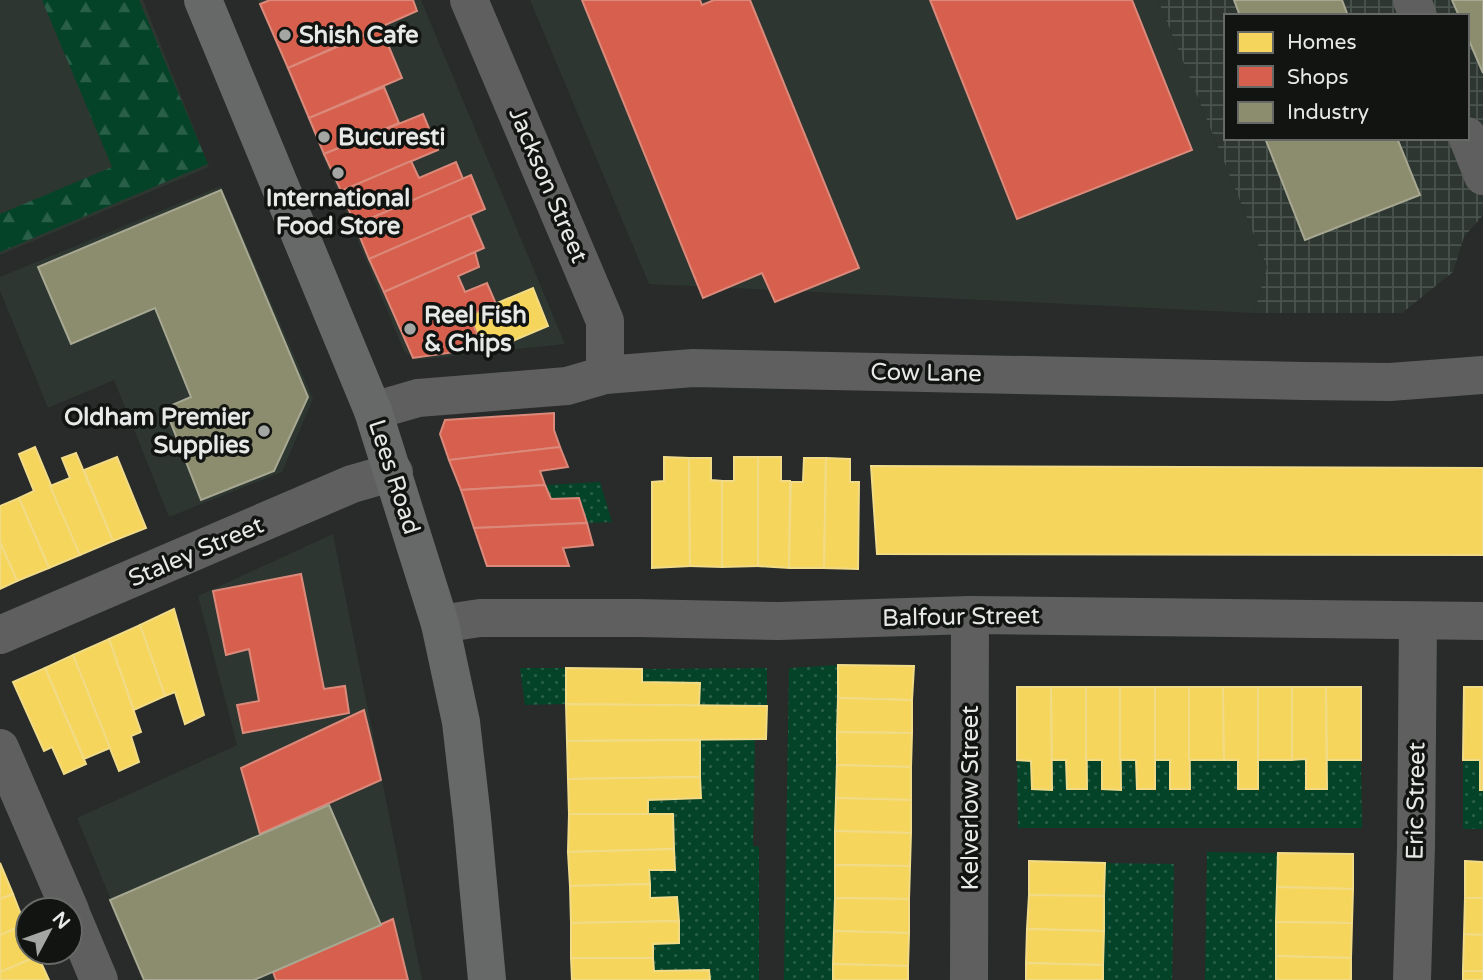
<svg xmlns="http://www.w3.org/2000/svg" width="1483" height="980" viewBox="0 0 1483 980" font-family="'Varela Round',sans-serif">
<defs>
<pattern id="industrial-grid" width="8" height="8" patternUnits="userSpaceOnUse" patternTransform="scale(1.75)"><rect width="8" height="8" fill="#2d3630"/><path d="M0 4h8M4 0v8" fill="none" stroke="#4b534e"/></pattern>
<pattern id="forest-firs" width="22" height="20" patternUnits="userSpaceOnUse" patternTransform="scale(1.75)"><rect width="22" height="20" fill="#054329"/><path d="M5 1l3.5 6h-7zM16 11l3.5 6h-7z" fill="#295e48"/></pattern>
<pattern id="garden-dots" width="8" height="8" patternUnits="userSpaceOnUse" patternTransform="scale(1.75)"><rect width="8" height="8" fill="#054329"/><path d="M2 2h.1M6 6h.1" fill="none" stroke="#295e48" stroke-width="1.8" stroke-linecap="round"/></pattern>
</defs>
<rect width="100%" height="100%" fill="#282b29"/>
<g fill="#2d3630">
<path d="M0,0H143L209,167L0,255Z"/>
<path d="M258,0H421L565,344L416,360L404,351Z"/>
<path d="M530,0H1158L1267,267L1254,313L649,284Z"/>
<path d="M221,186L313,399L282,472L169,517L114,380L48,408L0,291V277Z"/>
<path d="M333,534L422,980H144L77,818L237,745L198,596Z"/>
</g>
<path fill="url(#industrial-grid)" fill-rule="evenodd" d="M1158,0H1483V215L1464,237L1453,272L1402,313H1254L1267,267ZM1226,16H1467V138H1226Z"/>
<path fill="url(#forest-firs)" d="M42,0H139L208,164L0,252V214L112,167Z"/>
<g fill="url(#garden-dots)">
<path d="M600,482L612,522L587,523L578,498L551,499L545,485Z"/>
<path d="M838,665L833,980H784L789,668Z"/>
<path d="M520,668H566V704L525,705Z"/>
<path d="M767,668V706H699L700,683L642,682V669Z"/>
<path d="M755,739L753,846L759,847V980H710L709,970L654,971L653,944L679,921L677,897L650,898L649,870H675L673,814H648V800L700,798V740Z"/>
<path d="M1306,759V789H1327V760H1361L1362,828H1018L1017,760L1031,761L1032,789L1051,790L1052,760H1066L1067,789H1086V760H1102V789L1120,790V760H1136L1137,789H1155V760H1170L1171,789H1190L1189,760H1238V789H1258V760Z"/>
<path d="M1463,760H1480V790H1483V829H1463Z"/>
<path d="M1207,852L1278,853L1276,980H1205Z"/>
<path d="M1105,863L1174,864L1172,980H1103Z"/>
</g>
<g fill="#f6d55c" stroke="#f1db86" stroke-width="2">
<path d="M533,288L548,326L484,353L469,315Z"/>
<path d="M35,447L80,555L49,568L19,498L34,491L19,454Z"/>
<path d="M76,453L113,541L80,555L50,486L70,478L62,458Z"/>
<path d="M117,457L146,528L113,541L84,470Z"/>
<path d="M664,457L689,458L690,566L652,568V482L664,481Z"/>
<path d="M734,457H758V566L722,567V481H734Z"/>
<path d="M758,457H781V481H790L789,568L758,566Z"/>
<path d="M689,458H711V480L722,481V567L690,566Z"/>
<path d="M804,458H826L824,568H789L791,482H803Z"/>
<path d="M826,458L850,459V482H859L858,569L824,568Z"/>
<path d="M871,466L1483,468V555L877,554Z"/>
<path d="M19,498L49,568L17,581L0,542V506Z"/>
<path d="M0,542L17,581L0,589Z"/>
<path d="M174,609L204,715L185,724L175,692L165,696L140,625Z"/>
<path d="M140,625L165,696L134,710L109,639Z"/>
<path d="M109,639L141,732L131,736L139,762L119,771L73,655Z"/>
<path d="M73,655L110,748L84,759L45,668Z"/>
<path d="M838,665L914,666L912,700L838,698Z"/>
<path d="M45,668L86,764L64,774L52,747L44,751L13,682Z"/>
<path d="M566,668L642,669V682L700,683L699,706L566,704Z"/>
<path d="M1017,687H1051L1052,790L1032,789L1031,761L1017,760Z"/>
<path d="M1051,687H1086L1087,789H1067L1066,760H1052Z"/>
<path d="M1086,687H1120L1121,790L1102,789V760H1086Z"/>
<path d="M1120,687H1155V789H1137L1136,760H1120Z"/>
<path d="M1155,687H1189L1190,789H1170V760H1155Z"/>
<path d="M1189,687H1223L1224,760H1189Z"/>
<path d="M1223,687H1258V789H1238V760H1224Z"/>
<rect x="1258" y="687" width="34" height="73"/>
<path d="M1292,687H1326L1327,789H1306V759L1292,760Z"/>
<path d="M1326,687H1361V760H1327Z"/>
<path d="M1464,687H1483V790H1480V760H1463Z"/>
<path d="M838,698L912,700V733L837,732Z"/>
<path d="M566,704L767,706L766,739L567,741Z"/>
<path d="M837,732L912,733L911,767L837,765Z"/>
<path d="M700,740V777L568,779L567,741Z"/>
<path d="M837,765L911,767V800L836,798Z"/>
<path d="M700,777L701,798L648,800V814H569L568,779Z"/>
<path d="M836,798L911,800V833L835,831Z"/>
<path d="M569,814H673L674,849L568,852Z"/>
<path d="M835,831L911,833L910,866L835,865Z"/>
<path d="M674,849L675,870H649L650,884L570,886L568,852Z"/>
<path d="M1278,853L1353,854V889L1277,887Z"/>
<path d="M1029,861L1105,863L1104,896L1029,895Z"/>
<path d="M1465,861L1483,862V898H1465Z"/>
<path d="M0,863L13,894L0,899Z"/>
<path d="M835,865L910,866L909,899L835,898Z"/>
<path d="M650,884V898L677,897L679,921L571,923L570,886Z"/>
<path d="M1277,887L1353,889L1352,923L1276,922Z"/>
<path d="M13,894L25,925L0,935V899Z"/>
<path d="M1029,895L1104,896V931L1027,929Z"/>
<path d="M835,898L909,899V933L834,931Z"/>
<path d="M1465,898H1483V935L1464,934Z"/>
<path d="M679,921V943L653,944V958H571V923Z"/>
<path d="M1276,922L1352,923L1351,958L1276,956Z"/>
<path d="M25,925L28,931V952H37L38,956L0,972V935Z"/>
<path d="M1027,929L1104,931L1103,965L1026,963Z"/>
<path d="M834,931L909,933L908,966L833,964Z"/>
<path d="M1464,934L1483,935V971H1463Z"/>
<path d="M38,956L49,980H0V972Z"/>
<path d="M1276,956L1351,958V980H1276Z"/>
<path d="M571,958H653L654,971L709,970L710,980H572Z"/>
<path d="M1026,963L1103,965V980H1026Z"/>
<path d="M833,964L908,966V980H833Z"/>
<rect x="1463" y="971" width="20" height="9"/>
</g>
<g fill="#d6604d" stroke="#db897b" stroke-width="2">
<path d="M270,0H413L417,11L288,68L260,4Z"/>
<path d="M582,0H700L702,5L714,0H750L859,268L775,302L762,273L703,298Z"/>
<path d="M930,0H1132L1192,150L1017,219Z"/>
<path d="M381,28L402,78L309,118L288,68Z"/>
<path d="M384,87L399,123L324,154L309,118Z"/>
<path d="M423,114L438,150L341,191L324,154Z"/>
<path d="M411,161L419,178L456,162L463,179L355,225L341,191Z"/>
<path d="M471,175L485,209L369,259L355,225Z"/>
<path d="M470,215L484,248L384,292L369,259Z"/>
<path d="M475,252L479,267L458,276L465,292L487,283L496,304L469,315L483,348L413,358L384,292Z"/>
<path d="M554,413V430L560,447L449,460L440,434L445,420Z"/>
<path d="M560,447L568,467L540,471L545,485L461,490L449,460Z"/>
<path d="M545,485L551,499L579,498L587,523L474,528L461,490Z"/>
<path d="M587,523L593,545L563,548L569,566H487L474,528Z"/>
<path d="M301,574L324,689L345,686L349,713L243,733L237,705L259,701L249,649L226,655L213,591Z"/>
<path d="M364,710L381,780L260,834L241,768Z"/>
<path d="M393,919L408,980H276L273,972Z"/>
</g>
<g fill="#8c8c6e" stroke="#a7a892" stroke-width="2">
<path d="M1234,0H1342L1348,16H1240Z"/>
<path d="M1452,0H1483V73L1467,36V16H1459Z"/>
<path d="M1265,138H1397L1420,195L1305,240Z"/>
<path d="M221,190L308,397L274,471L201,500L165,408L191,397L155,308L71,344L38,267Z"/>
<path d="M329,805L381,925L254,980H144L110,900Z"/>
</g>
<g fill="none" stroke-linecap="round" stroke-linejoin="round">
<g stroke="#5e5f5e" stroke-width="38">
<path d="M469,0L605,321V375"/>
<path d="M1412,0L1418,16"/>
<path d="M1467,136L1483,176"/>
<path d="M373,411L418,398L567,386L605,375L693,368L1304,381L1390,382L1483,375"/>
<path d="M440,624L480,618H638L779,621L970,615L1483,621"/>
<path d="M0,635L352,484L394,472"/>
<path d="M0,748L70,910"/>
<path d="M70,911L99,980"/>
<path d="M969,980L970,615"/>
<path d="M1412,980L1416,847L1418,621"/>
</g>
<path stroke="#676968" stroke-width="38" d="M203,0L373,411L440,624L461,722L472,818L487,980"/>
</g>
<g fill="#a4a6a4" stroke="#121412" stroke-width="2.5">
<circle cx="285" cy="35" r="7"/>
<circle cx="324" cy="137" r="7"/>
<circle cx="338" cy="173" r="7"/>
<circle cx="410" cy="329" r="7"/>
<circle cx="264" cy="431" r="7"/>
</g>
<g text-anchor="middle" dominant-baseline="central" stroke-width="7" stroke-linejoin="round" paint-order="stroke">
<g font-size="24" font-weight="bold" fill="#e6e9e7" stroke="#121412" text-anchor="start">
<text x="299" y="35">Shish Cafe</text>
<text x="338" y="137">Bucuresti</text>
<text x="338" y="198" text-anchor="middle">International<tspan x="338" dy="28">Food Store</tspan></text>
<text x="424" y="315">Reel Fish<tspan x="424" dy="28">&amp; Chips</tspan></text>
<text x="250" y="417" text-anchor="end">Oldham Premier<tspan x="250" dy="28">Supplies</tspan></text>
</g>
<g font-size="24" fill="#e6e9e7" stroke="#121412">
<text transform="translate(548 185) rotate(67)">Jackson Street</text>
<text transform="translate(926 373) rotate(1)">Cow Lane</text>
<text transform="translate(394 477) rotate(72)">Lees Road</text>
<text transform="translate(196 552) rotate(-23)">Staley Street</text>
<text transform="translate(961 617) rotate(-1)">Balfour Street</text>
<text transform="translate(970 798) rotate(-90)">Kelverlow Street</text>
<text transform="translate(1416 801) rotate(-89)">Eric Street</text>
</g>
</g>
<rect x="1224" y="14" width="245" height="126" fill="#121412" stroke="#676967" stroke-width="2"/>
<rect x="1238" y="32" width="35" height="21" fill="#f6d55c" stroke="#676967" stroke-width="2"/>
<text x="1287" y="49" font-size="21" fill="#e6e9e7">Homes</text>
<rect x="1238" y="66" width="35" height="21" fill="#d6604d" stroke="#676967" stroke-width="2"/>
<text x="1287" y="84" font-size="21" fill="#e6e9e7">Shops</text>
<rect x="1238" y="102" width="35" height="21" fill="#8c8c6e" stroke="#676967" stroke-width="2"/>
<text x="1287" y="119" font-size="21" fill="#e6e9e7">Industry</text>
<g transform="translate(49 931) rotate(49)"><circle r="33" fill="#121412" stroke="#676967" stroke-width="2"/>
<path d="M0-5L12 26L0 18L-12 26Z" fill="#a4a6a4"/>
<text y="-10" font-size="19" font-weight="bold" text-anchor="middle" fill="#e6e9e7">N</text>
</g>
</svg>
